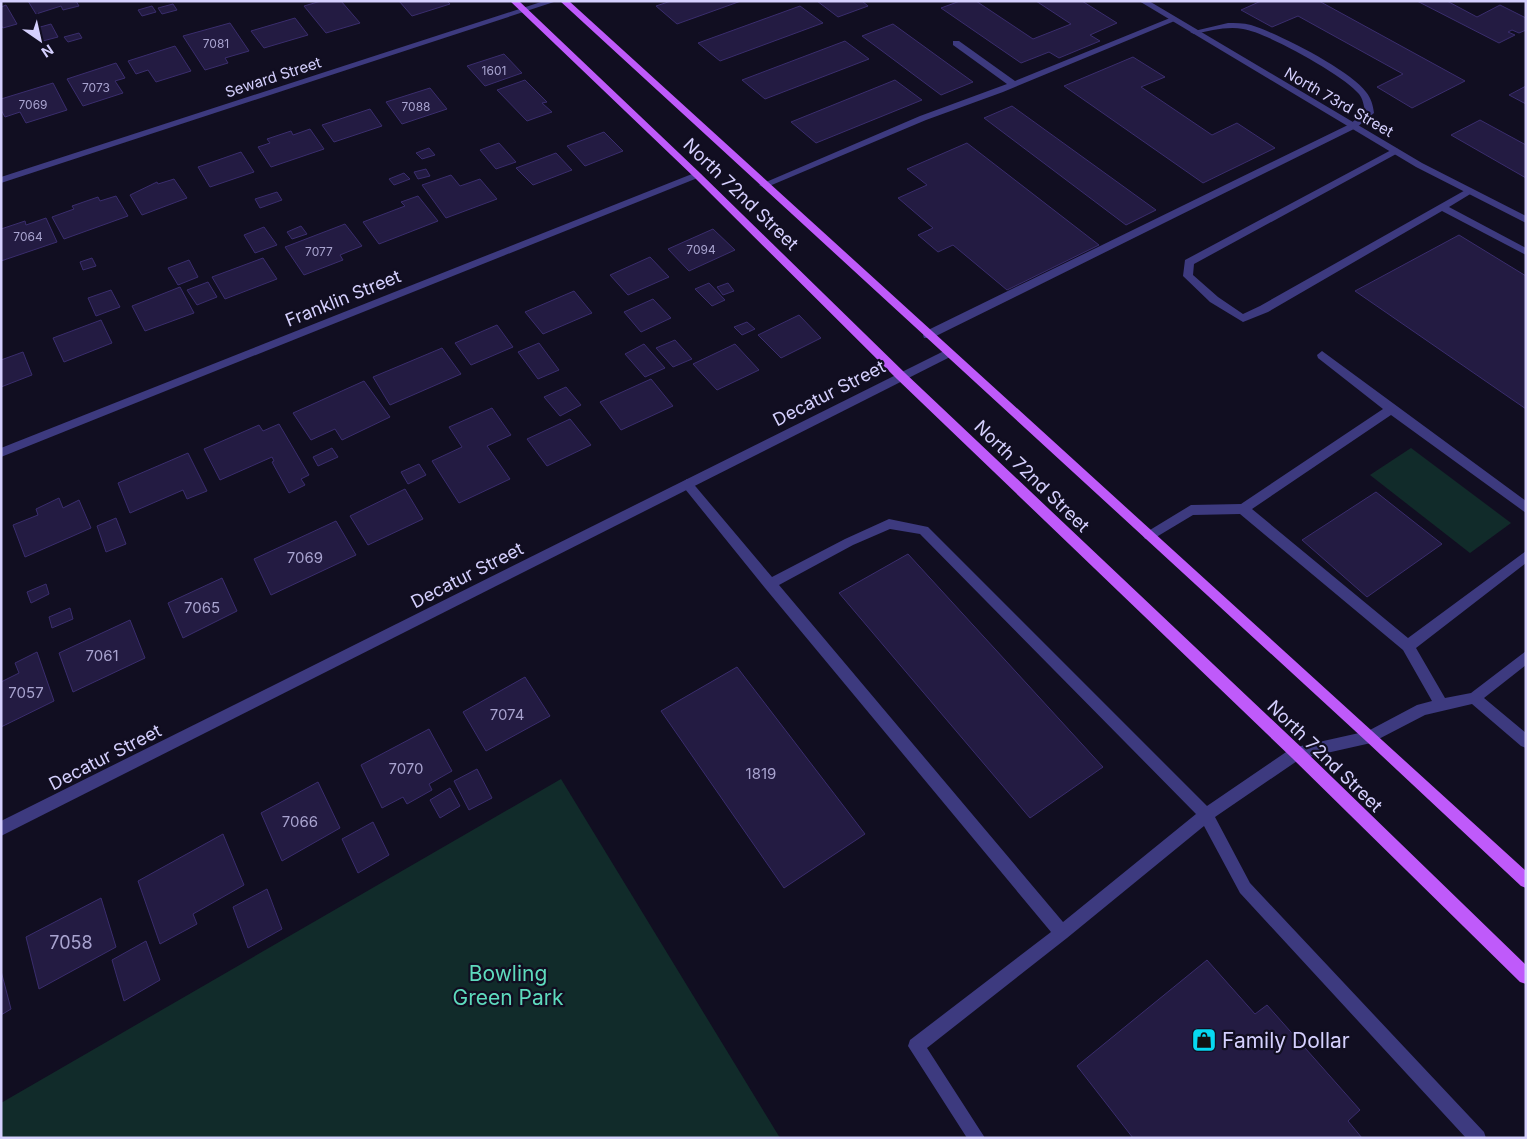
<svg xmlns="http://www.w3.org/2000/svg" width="1527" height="1139" viewBox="0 0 1527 1139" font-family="Inter,sans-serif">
<rect width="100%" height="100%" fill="#110e21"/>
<g fill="#112b2a">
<path d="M1411,448L1511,523L1470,553L1370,475Z"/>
<path d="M561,779L780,1138H1V1103Z"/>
</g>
<g fill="#231b42" stroke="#3a2d6d">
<path d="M28,1H76L79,6L63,10L61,6L36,14Z"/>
<path d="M321,1H341L360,23L326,33L304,6Z"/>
<path d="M399,1H447L450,4L412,16Z"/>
<path d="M671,1H741L677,24L656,6Z"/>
<path d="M817,1H862L868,6L838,17Z"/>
<path d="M960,1H976L1033,39L1071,24L1036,1H1082L1117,23L1090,35L1100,41L1059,58L1049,52L1021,63L941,8Z"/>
<path d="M1261,1H1319L1465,81L1412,108L1377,87L1403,74L1298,16L1272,27L1241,10Z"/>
<path d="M1417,1H1447L1477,17L1500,5L1526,18V30L1519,33L1512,30L1508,32L1515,35L1499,43Z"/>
<path d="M173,4L177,10L162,14L158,8Z"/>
<path d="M6,5L17,24L3,28L1,25V7Z"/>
<path d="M152,6L156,12L142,16L138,10Z"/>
<path d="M800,6L823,23L720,61L698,43Z"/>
<path d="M295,18L308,35L264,48L251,31Z"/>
<path d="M230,23L249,51L225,58L228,63L205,70L183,36Z"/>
<path d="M51,24L58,37L39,42L33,29Z"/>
<path d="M893,24L973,82L941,95L862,36Z"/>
<path d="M79,33L82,38L68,42L64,37Z"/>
<path d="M845,41L869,59L765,99L742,80Z"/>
<path d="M175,46L191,71L156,82L148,70L136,74L128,61Z"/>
<path d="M504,54L522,73L485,86L467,66Z"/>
<path d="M1133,57L1165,77L1141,87L1212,135L1237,123L1275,148L1203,183L1064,86Z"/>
<path d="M116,63L125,78L115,81L123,93L83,106L67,79Z"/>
<path d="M525,80L547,102L542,103L552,112L527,121L497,90Z"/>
<path d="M895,80L922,100L816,143L791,122Z"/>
<path d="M53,83L67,110L26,123L20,112L5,117L1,110V99Z"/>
<path d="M1526,86V104L1509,95Z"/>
<path d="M430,88L447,109L402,124L386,102Z"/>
<path d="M1012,106L1156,210L1126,225L984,118Z"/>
<path d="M370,109L382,126L334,142L322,125Z"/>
<path d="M1480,120L1526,145V178L1451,135Z"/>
<path d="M310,129L324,149L271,167L258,147L270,143L267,139L291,131L293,135Z"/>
<path d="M604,132L623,151L585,166L567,146Z"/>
<path d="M499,143L516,162L496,169L480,150Z"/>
<path d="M967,143L1099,245L1007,290L953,245L938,252L918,235L933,228L898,198L927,185L907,169Z"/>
<path d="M429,148L435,155L422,159L416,153Z"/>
<path d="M241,152L254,172L210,187L198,167Z"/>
<path d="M556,153L572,170L533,185L516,168Z"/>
<path d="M426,169L430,176L418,179L414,172Z"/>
<path d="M404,173L410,179L394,185L389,179Z"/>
<path d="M451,175L460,186L480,179L497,199L446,218L422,185Z"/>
<path d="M174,179L187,198L142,215L130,195L157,182L158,184Z"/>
<path d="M277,192L282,200L260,208L255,199Z"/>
<path d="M116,196L128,216L64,239L52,217L74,209L72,206L98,197L100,201Z"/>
<path d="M418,196L438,221L379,244L363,222L405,206L401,202Z"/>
<path d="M46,218L57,242L1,261V229L25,221L26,225Z"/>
<path d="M345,224L362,246L340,255L343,260L304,275L285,247Z"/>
<path d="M301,226L307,234L292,239L287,232Z"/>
<path d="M264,227L277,245L255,253L244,235Z"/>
<path d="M713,229L735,250L689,271L668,249Z"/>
<path d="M1459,235L1526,276V409L1355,291Z"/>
<path d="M650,257L669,277L628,295L610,275Z"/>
<path d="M92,258L96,266L83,270L80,262Z"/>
<path d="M263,258L277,279L225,299L212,277Z"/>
<path d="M189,260L198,277L178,285L168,268Z"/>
<path d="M208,282L217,297L197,305L187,290Z"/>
<path d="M709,283L725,300L712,306L695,289Z"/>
<path d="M728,283L734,291L723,295L717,287Z"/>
<path d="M180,287L194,313L145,331L132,306Z"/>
<path d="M111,290L120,307L96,316L88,298Z"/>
<path d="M574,291L592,313L543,334L525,312Z"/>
<path d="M653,299L671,318L641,332L624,312Z"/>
<path d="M799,315L821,338L781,358L758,335Z"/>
<path d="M101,320L112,343L64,362L53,338Z"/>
<path d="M747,322L755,329L742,335L734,327Z"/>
<path d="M497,325L513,347L471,365L455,343Z"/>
<path d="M675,340L692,359L673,367L656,348Z"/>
<path d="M539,343L559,370L538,379L518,352Z"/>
<path d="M644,344L665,368L645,377L625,354Z"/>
<path d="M735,344L759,370L717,390L693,364Z"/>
<path d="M442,348L461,374L390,405L373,377Z"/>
<path d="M23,352L32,375L1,387V360Z"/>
<path d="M651,379L673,406L621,430L600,402Z"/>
<path d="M364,381L390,417L342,440L335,429L311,440L293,413Z"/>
<path d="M566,387L581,405L560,416L544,397Z"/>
<path d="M492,408L511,435L487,446L510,479L459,503L432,461L462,447L449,427Z"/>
<path d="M570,419L591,445L547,466L527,439Z"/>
<path d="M279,424L309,475L301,479L305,485L289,493L272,462L274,461L272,457L220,480L204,449L259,425L263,431Z"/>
<path d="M332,448L338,457L318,466L313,457Z"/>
<path d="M188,453L207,491L187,499L183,490L130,513L118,483Z"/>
<path d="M419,464L426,475L408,484L401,472Z"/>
<path d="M405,489L423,519L368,545L350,516Z"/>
<path d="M1376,492L1442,544L1367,597L1302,540Z"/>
<path d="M59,498L63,508L79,500L91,528L25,557L13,525L38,515L36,509Z"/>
<path d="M116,518L126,544L106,552L97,526Z"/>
<path d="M336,521L356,555L271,595L254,559Z"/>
<path d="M908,554L1103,767L1030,818L839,593Z"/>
<path d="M222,578L237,611L183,638L168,603Z"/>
<path d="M46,584L49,594L31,603L27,592Z"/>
<path d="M70,608L73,619L52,628L49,617Z"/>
<path d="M130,620L145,658L73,692L59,653Z"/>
<path d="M37,652L54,701L1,727V682L19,673L15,663Z"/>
<path d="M737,667L865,834L784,888L661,711Z"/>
<path d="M525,677L550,716L486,751L463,712Z"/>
<path d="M429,729L452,771L429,784L432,790L407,804L403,797L382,808L361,765Z"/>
<path d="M477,769L492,798L469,810L454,781Z"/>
<path d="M318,782L340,828L282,861L261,813Z"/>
<path d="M450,788L460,806L440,818L430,800Z"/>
<path d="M373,822L389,855L358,873L342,839Z"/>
<path d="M223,834L244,885L193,914L197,924L160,944L138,881Z"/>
<path d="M267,889L282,929L248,948L233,907Z"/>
<path d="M101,898L116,947L39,989L26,937Z"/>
<path d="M146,941L160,980L124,1001L112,960Z"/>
<path d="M1207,960L1255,1014L1267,1005L1360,1110L1348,1121L1362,1138H1133L1077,1066Z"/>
<path d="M1,971L11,1009L1,1015Z"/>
</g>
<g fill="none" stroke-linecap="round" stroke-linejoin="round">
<g fill="#3d3a7f" fill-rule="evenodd">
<path d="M1170,18L1177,20L1003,92L926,120L767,187L764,188L759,185L920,116L1007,84L953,45V41H959L1015,81Z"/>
<path d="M1228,23C1235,23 1243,23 1251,25C1277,33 1350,70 1366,92C1371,98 1373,105 1374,113L1356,128L932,338H924L923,335L924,332L1350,124L1365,112C1364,106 1363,99 1359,94C1345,76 1266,32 1243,29C1227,26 1210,31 1194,34L1190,32Z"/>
<path d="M1395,148L1398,149V153L1194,264L1193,275L1218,297L1243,314L1260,306L1469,188L1472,189V193L1449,207L1526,248V255L1442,211L1268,312L1243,322L1210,302L1183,276L1185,260Z"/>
<path d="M1322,351L1526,501V513L1391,415L1252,509L1408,638L1526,551V563L1416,648L1445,698L1471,693L1526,651V665L1484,698L1526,733V748L1521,746L1472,704L1425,715L1371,743L1300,759L1215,817L1250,883L1484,1132L1486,1138H1466L1240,893L1204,826L1067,938L927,1048L985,1138H967L908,1046L910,1040L1051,932L765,588L681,484L687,479L691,481L772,577L845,539L889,519L928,527L1207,806L1292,748L1368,731L1417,705L1432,701L1403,650L1240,514L1193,515L1153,539H1145L1143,536L1145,533L1191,505L1241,504L1383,409L1318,358L1317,355ZM890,529L920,534L1196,814L1063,922L779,585L853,545Z"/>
</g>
<g fill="#3d3a7f" fill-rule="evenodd">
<path d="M544,1H557L1,183V177Z"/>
<path d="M1139,1H1149L1422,163L1526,216V223L1416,167Z"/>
<path d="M697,172L702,175L700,177L1,457V448Z"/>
<path d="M948,349L953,353L952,356L1,836V821Z"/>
</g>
<g fill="#bf5afa" fill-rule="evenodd">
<path d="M510,1H519L700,173L905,373L1302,748L1526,965V984L1520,982L1292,758L897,379L694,177Z"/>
<path d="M560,1H569L1526,871V888L1521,886L1366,741Z"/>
</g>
</g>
<defs>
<symbol id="shop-square" viewBox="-11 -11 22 22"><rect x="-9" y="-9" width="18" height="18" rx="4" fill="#07d9f2" stroke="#110e21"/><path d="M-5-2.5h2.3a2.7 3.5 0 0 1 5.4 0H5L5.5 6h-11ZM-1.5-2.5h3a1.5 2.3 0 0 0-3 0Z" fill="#111"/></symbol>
</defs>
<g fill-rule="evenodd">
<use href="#shop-square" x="1190" y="1026" width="28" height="28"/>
</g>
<g text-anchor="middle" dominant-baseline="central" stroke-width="4.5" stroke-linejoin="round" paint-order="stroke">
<g font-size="12" fill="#a8a3cf">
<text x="216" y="43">7081</text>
<text x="494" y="70">1601</text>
<text x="96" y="87">7073</text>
<text x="33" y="104">7069</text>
<text x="416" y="106">7088</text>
<text x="28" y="236">7064</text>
<text x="701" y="249">7094</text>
<text x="319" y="251">7077</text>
</g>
<g font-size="15" fill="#d5d0fe" stroke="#110e21">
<text transform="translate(273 77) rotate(-18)">Seward Street</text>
<text transform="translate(1339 102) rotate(30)">North 73rd Street</text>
</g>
<g font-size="15" fill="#a8a3cf">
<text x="305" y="557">7069</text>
<text x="202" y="607">7065</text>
<text x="102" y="655">7061</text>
<text x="26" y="692">7057</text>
<text x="507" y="714">7074</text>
<text x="406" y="768">7070</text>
<text x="761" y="773">1819</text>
<text x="300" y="821">7066</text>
</g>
<g font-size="18" fill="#d5d0fe" stroke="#110e21">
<text transform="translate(741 194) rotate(44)">North 72nd Street</text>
<text transform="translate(343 298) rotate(-22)">Franklin Street</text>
<text transform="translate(829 393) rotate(-27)">Decatur Street</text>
<text transform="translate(1032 476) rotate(44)">North 72nd Street</text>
<text transform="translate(467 575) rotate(-27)">Decatur Street</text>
<text transform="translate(1325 756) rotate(44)">North 72nd Street</text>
<text transform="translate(105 757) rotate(-27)">Decatur Street</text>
</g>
<g font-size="18" fill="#a8a3cf">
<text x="71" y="942">7058</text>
</g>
<g font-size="21" fill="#5edbbd" stroke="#110e21">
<text x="508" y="973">Bowling<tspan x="508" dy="24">Green Park</tspan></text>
</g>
<g font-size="21" fill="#d5d0fe" stroke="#110e21" text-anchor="start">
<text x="1222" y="1040">Family Dollar</text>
</g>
</g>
<rect width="1527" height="1139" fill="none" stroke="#d5d0fe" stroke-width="5"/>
<g transform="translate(40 40) rotate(146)" stroke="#110e21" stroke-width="4" paint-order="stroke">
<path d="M0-4L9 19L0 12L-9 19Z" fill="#d5d0fe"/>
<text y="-8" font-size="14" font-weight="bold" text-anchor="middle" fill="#d5d0fe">N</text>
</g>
</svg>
